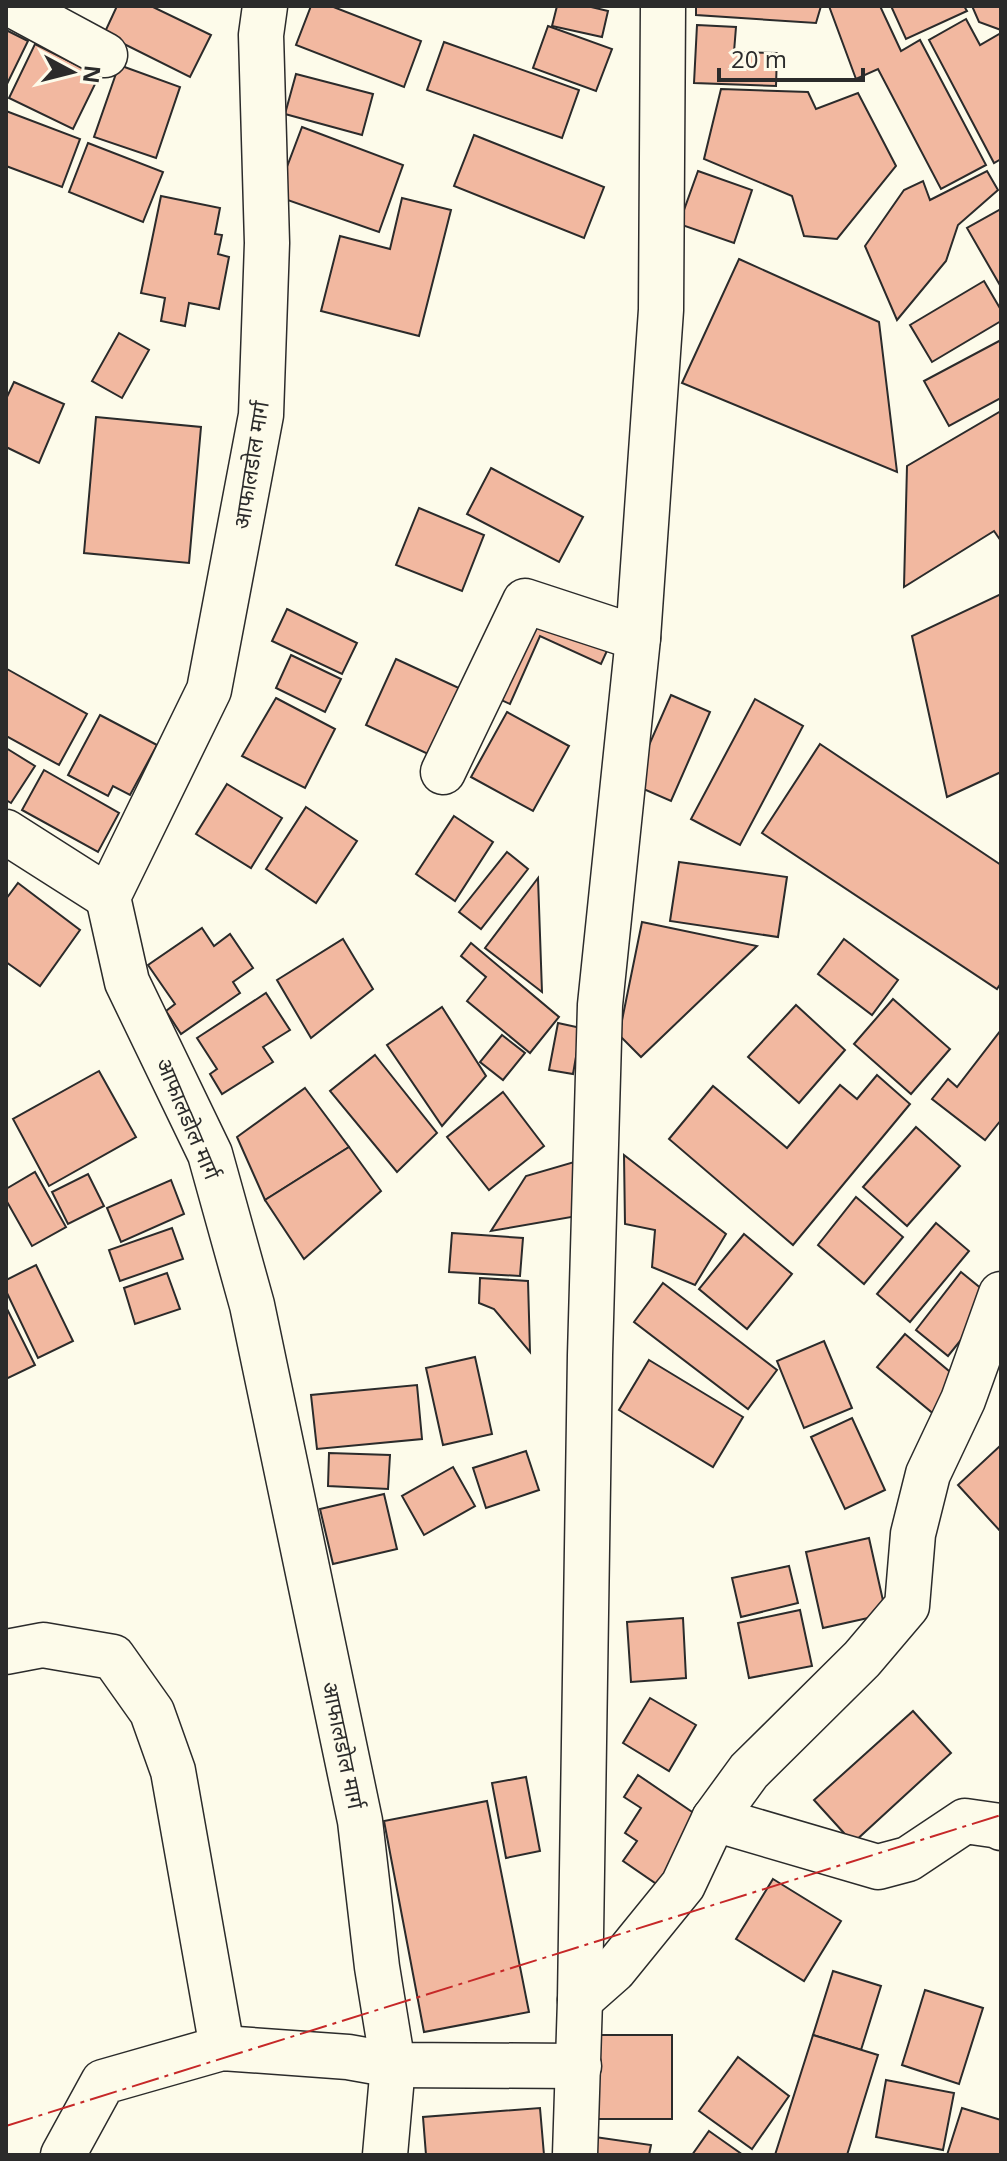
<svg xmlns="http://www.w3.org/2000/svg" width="1007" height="2161" viewBox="0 0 1007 2161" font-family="'Open Sans','Noto Sans Devanagari',sans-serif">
<rect width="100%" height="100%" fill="#fdfbea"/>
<g fill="#f2b8a0" stroke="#2b2b2b" stroke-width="2">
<path d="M117,6H151L211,35L190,77L104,34Z"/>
<path d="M311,6H331L421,41L404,87L296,45Z"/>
<path d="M557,6H587L608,11L602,37L552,26Z"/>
<path d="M696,6H821L816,23L696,15Z"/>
<path d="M829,6H880L901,51L920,40L986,165L941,189L878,69L856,79Z"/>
<path d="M891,6H964L967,11L906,39Z"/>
<path d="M972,6H1001V30L979,22Z"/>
<path d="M966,19L980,45L1001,33V159L994,163L929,40Z"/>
<path d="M697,25L736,27L734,52L777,53L776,86L694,83Z"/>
<path d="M548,26L612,49L596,91L533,68Z"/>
<path d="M6,30L28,41L6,86Z"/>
<path d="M444,42L579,90L562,138L427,90Z"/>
<path d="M35,44L99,76L73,129L9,98Z"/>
<path d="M119,65L180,87L156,158L94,137Z"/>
<path d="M296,74L373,94L362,135L285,114Z"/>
<path d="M721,89L808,92L816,109L858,93L896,166L837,239L804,236L792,196L704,159Z"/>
<path d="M6,111L80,139L62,187L6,166Z"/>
<path d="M302,127L403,165L379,232L276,196Z"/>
<path d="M474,135L604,187L584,238L454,186Z"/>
<path d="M88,143L163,172L143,222L69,192Z"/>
<path d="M698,171L752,190L734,243L679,224Z"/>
<path d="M987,171L998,190L958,225L946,261L897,320L865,246L904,190L923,181L930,200Z"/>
<path d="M161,196L220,208L215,234L222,235L218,254L229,257L219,309L189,303L185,326L161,321L165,298L141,293Z"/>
<path d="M402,198L451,210L419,336L321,311L340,236L390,249Z"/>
<path d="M1001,209V287L967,228Z"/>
<path d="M739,259L879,322L897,472L682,383Z"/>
<path d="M984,281L1001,310V321L932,362L910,325Z"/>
<path d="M119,333L149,350L122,398L92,381Z"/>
<path d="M1001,340V398L949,426L924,381Z"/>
<path d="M14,382L64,404L39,463L6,447V399Z"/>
<path d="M1001,411V541L994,531L904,587L907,466Z"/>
<path d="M96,417L201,427L189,563L84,553Z"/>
<path d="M491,468L583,517L559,562L467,514Z"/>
<path d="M419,508L484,535L462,591L396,565Z"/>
<path d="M1001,594V772L947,797L912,636Z"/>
<path d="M527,604L611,642L601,664L540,636L510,704L488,694Z"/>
<path d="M287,609L357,643L342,674L272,641Z"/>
<path d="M291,655L341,679L325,712L276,688Z"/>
<path d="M396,659L474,695L443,761L366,725Z"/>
<path d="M7,669L87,714L59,765L6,736Z"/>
<path d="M671,695L710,712L671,801L632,784Z"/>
<path d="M276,698L335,729L305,788L242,756Z"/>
<path d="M755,699L803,726L740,845L691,819Z"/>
<path d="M507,712L569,746L533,811L471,777Z"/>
<path d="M100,715L157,745L130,795L113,786L108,796L68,775Z"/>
<path d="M820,744L1001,865V983L997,989L762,833Z"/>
<path d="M6,748L35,766L11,803L6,800Z"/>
<path d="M44,770L119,813L98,852L22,810Z"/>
<path d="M227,784L282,818L251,868L196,834Z"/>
<path d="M306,807L357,841L316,903L266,869Z"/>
<path d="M454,816L493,842L455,901L416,874Z"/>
<path d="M507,852L528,869L481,929L459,912Z"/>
<path d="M679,862L787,877L778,937L670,921Z"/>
<path d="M538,878L542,992L485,948Z"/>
<path d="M18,883L80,930L40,986L6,962V899Z"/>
<path d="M642,922L757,946L641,1057L619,1035Z"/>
<path d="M202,928L214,946L230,934L253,968L233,982L240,993L181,1034L166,1011L175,1004L148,965Z"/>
<path d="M343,939L373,989L311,1038L277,980Z"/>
<path d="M844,939L898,980L872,1015L818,974Z"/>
<path d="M471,943L559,1017L530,1053L467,1001L486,977L461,956Z"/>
<path d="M266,993L290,1030L263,1047L273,1062L222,1094L210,1074L217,1069L197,1038Z"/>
<path d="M893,999L950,1049L911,1094L854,1044Z"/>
<path d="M796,1005L845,1050L799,1103L748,1057Z"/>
<path d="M442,1007L486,1076L442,1126L387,1045Z"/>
<path d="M558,1023L581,1028L573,1074L549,1070Z"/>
<path d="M1001,1030V1120L985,1140L932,1099L948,1079L957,1087Z"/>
<path d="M502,1035L525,1053L503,1080L480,1062Z"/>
<path d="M375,1055L437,1133L397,1172L330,1091Z"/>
<path d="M99,1071L136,1137L49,1186L13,1119Z"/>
<path d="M877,1075L910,1104L793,1245L669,1139L713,1086L787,1148L840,1085L857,1099Z"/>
<path d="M305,1088L349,1147L265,1200L237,1137Z"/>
<path d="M503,1092L544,1146L489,1190L447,1137Z"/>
<path d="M916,1127L960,1166L907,1226L863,1187Z"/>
<path d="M349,1147L381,1191L304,1259L265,1200Z"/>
<path d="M624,1155L726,1234L695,1285L652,1267L655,1230L625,1224Z"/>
<path d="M581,1160L583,1215L491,1231L526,1176Z"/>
<path d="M35,1172L66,1227L32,1246L6,1200V1189Z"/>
<path d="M88,1174L104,1206L68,1224L52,1192Z"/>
<path d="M171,1180L184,1214L121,1242L107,1208Z"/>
<path d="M856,1197L903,1237L864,1284L818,1245Z"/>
<path d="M936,1223L969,1251L910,1322L877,1294Z"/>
<path d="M172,1228L183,1259L120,1281L109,1250Z"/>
<path d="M452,1233L523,1238L520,1276L449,1272Z"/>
<path d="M744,1234L792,1274L747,1329L699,1289Z"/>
<path d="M36,1265L73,1341L38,1358L6,1291V1280Z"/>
<path d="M961,1272L994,1299L948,1356L916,1330Z"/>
<path d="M167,1273L180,1309L135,1324L124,1288Z"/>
<path d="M480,1278L528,1281L530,1352L494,1309L479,1303Z"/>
<path d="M663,1283L777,1370L748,1409L634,1322Z"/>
<path d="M6,1307L35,1365L6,1379Z"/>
<path d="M905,1334L962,1382L935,1415L877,1367Z"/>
<path d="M824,1341L852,1408L804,1428L777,1361Z"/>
<path d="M475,1357L492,1434L443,1445L426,1368Z"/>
<path d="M649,1360L743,1417L713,1467L619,1410Z"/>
<path d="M417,1385L422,1439L317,1449L311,1395Z"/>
<path d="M852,1418L885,1490L845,1509L811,1437Z"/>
<path d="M1001,1445V1532L958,1485Z"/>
<path d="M526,1451L539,1490L486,1508L473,1468Z"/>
<path d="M329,1453L390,1455L388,1489L328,1486Z"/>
<path d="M453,1467L475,1506L424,1535L402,1496Z"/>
<path d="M384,1494L397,1549L333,1564L320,1509Z"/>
<path d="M869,1538L886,1614L823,1628L806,1552Z"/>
<path d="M789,1566L798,1603L741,1617L732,1578Z"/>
<path d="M800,1610L812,1666L749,1678L738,1623Z"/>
<path d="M683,1618L686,1678L631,1682L627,1622Z"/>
<path d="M650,1698L696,1725L669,1771L623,1743Z"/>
<path d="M913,1711L951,1753L853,1843L814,1800Z"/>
<path d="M638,1775L701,1818L658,1885L623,1861L637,1841L625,1833L641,1808L624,1797Z"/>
<path d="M526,1777L540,1851L506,1858L492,1783Z"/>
<path d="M487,1801L529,2012L424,2032L384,1821Z"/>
<path d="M773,1879L841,1921L804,1981L736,1939Z"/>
<path d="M833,1971L881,1986L861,2050L813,2035Z"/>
<path d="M925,1990L983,2008L959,2084L902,2065Z"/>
<path d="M588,2035H672V2119H586Z"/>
<path d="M813,2035L878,2055L847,2155H775Z"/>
<path d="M738,2057L789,2096L752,2149L699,2111Z"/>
<path d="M886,2080L954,2093L943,2150L876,2137Z"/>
<path d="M540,2108L544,2155H426L423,2117Z"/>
<path d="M962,2108L1001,2120V2155H947Z"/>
<path d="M709,2131L743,2155H692Z"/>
<path d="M588,2136L651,2145L649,2155H586Z"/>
</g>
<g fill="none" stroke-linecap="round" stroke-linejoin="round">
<defs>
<g id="minor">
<path d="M14,6L105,55"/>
<path d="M265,6L261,35L267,243L261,415L209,690L108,897L127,982L210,1154L252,1305L360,1821L377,1967L393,2065L579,2066"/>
<path d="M443,772L525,601L638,638"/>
<path d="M6,832L108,897"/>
<path d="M6,1652L43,1645L113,1657L152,1712L173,1771L222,2048"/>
<path d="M714,1819L878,1867L908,1859L965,1821L1000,1826L1001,1828"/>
<path d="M580,2000L614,1970L683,1885L714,1819L749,1771L862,1659L907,1606L913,1534L928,1474L963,1400L1001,1294"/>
<path d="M63,2155L103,2082L222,2048L348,2057L393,2065L385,2155"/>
<path d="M575,2155L580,2000L590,1355L600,1005L638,638L661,310L663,6"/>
</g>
</defs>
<use href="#minor" stroke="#2b2b2b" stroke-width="47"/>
<use href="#minor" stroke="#fdfbea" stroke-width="44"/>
<path stroke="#c62828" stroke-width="2" stroke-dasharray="28 6 4 6" stroke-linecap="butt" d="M6,2126L1001,1815"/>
</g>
<g text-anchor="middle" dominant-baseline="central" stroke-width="6" stroke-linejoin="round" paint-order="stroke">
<g font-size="22" fill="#2b2b2b" stroke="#fdfbea">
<text transform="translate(250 465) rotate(-81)">आफालडोल मार्ग</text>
<text transform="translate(189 1118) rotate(67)">आफालडोल मार्ग</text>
<text transform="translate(344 1745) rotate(78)">आफालडोल मार्ग</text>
</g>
</g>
<rect width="1007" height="2161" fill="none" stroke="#2b2b2b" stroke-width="16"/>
<g transform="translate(72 72) rotate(97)" stroke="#fdfbea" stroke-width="6" paint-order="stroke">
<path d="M0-6L14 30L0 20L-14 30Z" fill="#2b2b2b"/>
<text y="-12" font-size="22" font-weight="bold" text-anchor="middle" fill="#2b2b2b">N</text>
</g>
<path d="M719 68v12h144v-12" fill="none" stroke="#2b2b2b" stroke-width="4"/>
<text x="731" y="68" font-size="24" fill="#2b2b2b" stroke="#fdfbea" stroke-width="6" paint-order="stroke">20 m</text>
</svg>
